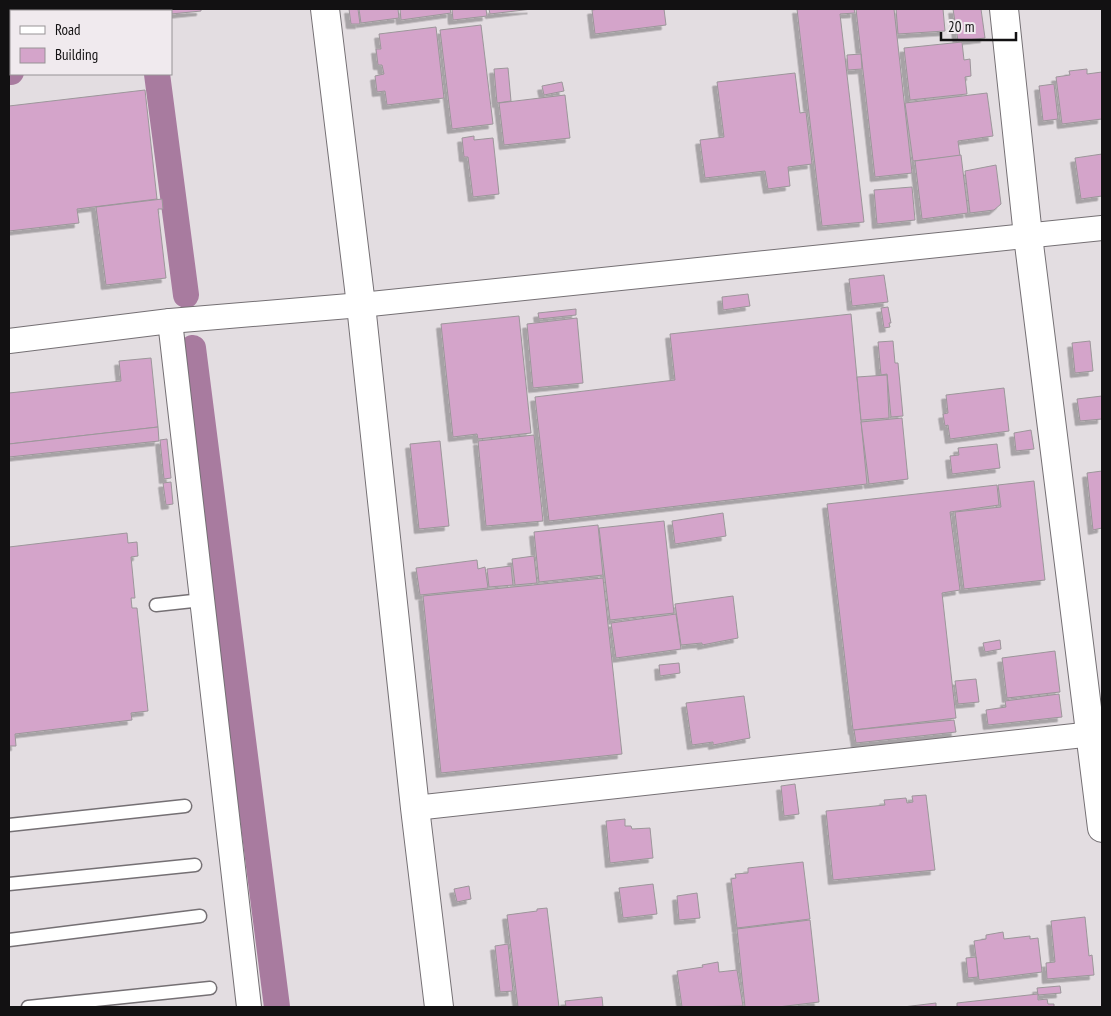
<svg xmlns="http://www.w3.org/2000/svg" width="1111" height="1016" viewBox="0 0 1111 1016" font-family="'PT Sans Narrow',sans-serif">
<defs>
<filter id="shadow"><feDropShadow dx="-4.5" dy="4.5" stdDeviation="0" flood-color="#0004"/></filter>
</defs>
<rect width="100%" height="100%" fill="#e3dde1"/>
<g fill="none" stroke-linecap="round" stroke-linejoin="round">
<g stroke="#a87b9f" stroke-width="26">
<path d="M9,72H11"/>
<path d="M157,74L186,295"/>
<path d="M193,348L277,1007"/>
</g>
</g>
<g fill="#d4a4ca" stroke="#9c969a" filter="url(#shadow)">
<path d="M9,9H26V11H11V37H9Z"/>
<rect x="28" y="9" width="47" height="2"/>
<path d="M88,9H201V11L171,14V11H88Z"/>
<path d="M349,9H358L360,24H351Z"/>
<path d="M359,9H398L399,18L361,23Z"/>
<path d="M400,9H450L451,13L401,20Z"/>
<path d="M452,9H486L487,16L453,20Z"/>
<path d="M489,9H532L490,14Z"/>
<path d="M599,9H664L666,25L595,34L592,10Z"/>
<path d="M797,9H854L855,13L840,14L864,222L822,226Z"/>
<path d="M856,9H894L912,173L875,177Z"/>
<path d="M896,9H943L945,31L898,34Z"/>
<path d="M953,9H981L985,38L958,41Z"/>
<path d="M481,25L493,124L452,129L440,30Z"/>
<path d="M436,27L444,98L387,105L385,91L377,92L375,76L384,74L382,65H378L376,49H381L379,34Z"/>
<path d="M962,42L964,60L970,59L971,76L965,77L967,94L910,100L904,48Z"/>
<path d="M861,54L862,69L848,70L847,55Z"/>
<path d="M508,68L511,101L497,103L494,69Z"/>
<path d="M1087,69V74L1102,72V119L1062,124L1056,77L1070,75L1069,71Z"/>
<path d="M795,73L800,113L806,112L812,164L788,167L790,186L768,189L765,171L705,178L700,140L724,137L717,82Z"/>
<path d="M562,82L564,91L544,95L542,86Z"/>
<path d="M1054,84L1058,119L1043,121L1039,86Z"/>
<path d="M145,90L157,199L77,209L79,223L9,231V106Z"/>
<path d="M987,93L993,136L958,141L960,156L913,161L905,103Z"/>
<path d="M565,95L570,138L504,145L499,103Z"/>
<path d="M474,136V140L493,138L499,194L473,197L468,157H464L462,138Z"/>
<path d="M1102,154V196L1081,199L1075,158Z"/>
<path d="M961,155L968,213L922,219L915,161Z"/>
<path d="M996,165L1001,204L994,210L970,213L965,171Z"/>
<path d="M912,187L915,220L877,224L874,190Z"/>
<path d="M162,199L163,209H158L166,278L106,285L96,207Z"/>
<path d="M884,275L888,302L852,306L849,279Z"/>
<path d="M748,294L750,306L723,310L722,297Z"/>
<path d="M888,307L891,323H889L890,327L884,328L881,308Z"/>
<path d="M576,309V315L539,319L538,313Z"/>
<path d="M851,314L867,484L549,521L535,397L675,380L670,334Z"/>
<path d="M519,316L531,433L478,439L477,434L453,437L441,324Z"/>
<path d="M577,318L583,383L533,388L527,324Z"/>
<path d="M893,341L895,363H898L903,416L891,417L887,374L881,375L878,342Z"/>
<path d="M1090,341L1093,371L1075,373L1072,343Z"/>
<path d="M151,358L158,427L9,444V393L121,381L119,361Z"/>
<path d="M887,375L889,418L861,420L857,377Z"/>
<path d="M1004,388L1009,431L950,439L948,425L945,426L943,414L948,413L946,395Z"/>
<path d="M1102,396V419L1080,421L1077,399Z"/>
<path d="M902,418L908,479L869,484L861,422Z"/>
<path d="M158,427L159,441L9,457V444Z"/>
<path d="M1031,430L1034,449L1016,451L1014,433Z"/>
<path d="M534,435L543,521L486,526L478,441Z"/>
<path d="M167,439L171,478L164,479L160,440Z"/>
<path d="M440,441L449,526L419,529L410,444Z"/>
<path d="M997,444L1000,468L952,474L950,456L959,455L958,448Z"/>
<path d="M1102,471V528L1093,530L1087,473Z"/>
<path d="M1034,481L1045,580L964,589L955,512L1001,507L998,485Z"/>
<path d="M171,482L173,504L166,505L163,483Z"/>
<path d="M997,485L999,505L950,512L960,590L942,593L956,718L853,730L827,504Z"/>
<path d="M723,513L726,536L675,544L672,521Z"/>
<path d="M664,521L674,613L610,620L599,528Z"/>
<path d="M598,525L603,575L539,582L534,532Z"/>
<path d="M127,533L128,543L137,542L138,556L131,557L135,598H131L132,608H137L148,711L131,713L132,720L15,734L16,746H9V547Z"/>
<path d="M534,556L537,583L515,585L512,559Z"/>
<path d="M477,560L478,569L485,567L488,588L420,595L416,568Z"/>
<path d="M511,566L513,585L489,587L487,569Z"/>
<path d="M603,578L622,754L441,773L423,596Z"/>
<path d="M733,596L738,638L702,645V643L681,645L675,604Z"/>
<path d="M676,614L681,649L616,658L611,623Z"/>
<path d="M1000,640L1001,649L985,652L983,643Z"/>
<path d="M1055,651L1060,692L1007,698L1002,658Z"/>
<path d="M679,663L680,673L660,676L659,665Z"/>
<path d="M976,679L979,702L958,704L955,681Z"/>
<path d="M1059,694L1062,717L988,725L986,710L1006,707L1005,701Z"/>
<path d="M744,696L750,738L713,745V742L692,745L686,703Z"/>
<path d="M954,720L956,732L856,743L854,730Z"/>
<path d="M795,784L799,814L784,816L781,786Z"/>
<path d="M926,795L935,870L833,880L826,811L885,805L884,800L906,798L907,803L913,802L912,796Z"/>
<path d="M625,819V826H631L632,829L650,828L653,858L610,863L606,821Z"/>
<path d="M803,862L810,919L737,928L731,879L736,878L735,874L748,873V868Z"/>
<path d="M653,884L657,914L623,918L619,888Z"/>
<path d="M469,886L471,899L457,902L454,889Z"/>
<path d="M697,893L700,918L679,920L677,896Z"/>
<path d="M547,908L559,1007H518L507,915L537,911V909Z"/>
<path d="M1085,917L1089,956L1092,955L1094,975L1047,979L1046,963L1055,962L1051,921Z"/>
<path d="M810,920L819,1002L778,1007H745L737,929Z"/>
<path d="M1003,932L1004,939L1030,936V939L1038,938L1042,972L979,980L974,941L986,939V935Z"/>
<path d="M508,944L513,991L500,992L495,946Z"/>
<path d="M976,957L978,977L968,978L966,958Z"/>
<path d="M718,962L719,972L737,970L743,1006L682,1007L677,971L703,967L702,965Z"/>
<path d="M1060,986L1061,993L1038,995L1037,988Z"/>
<path d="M1038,994V1000L1047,999L1048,1004H1054V1007H957V1003Z"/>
<path d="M602,997L603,1007H566L565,1001Z"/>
<path d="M936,1003V1007H903Z"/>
</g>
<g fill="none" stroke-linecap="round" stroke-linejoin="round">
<defs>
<g id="service">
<path d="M156,605L202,600"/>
<path d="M9,825L185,806"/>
<path d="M9,884L195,865"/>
<path d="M9,940L200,916"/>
<path d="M28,1007L210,988"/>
</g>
<g id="minor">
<path d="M170,321L249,1007"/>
<path d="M9,341L170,321L361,305L1102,228"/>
<path d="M415,808L1102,733"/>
</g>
<g id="tertiary">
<path d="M325,9L361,305L415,808L439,1007"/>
<path d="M1004,9L1028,236L1102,828"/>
</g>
</defs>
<use href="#service" stroke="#757074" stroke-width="15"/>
<use href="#minor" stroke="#757074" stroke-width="26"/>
<use href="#tertiary" stroke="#757074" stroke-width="30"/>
<use href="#service" stroke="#fff" stroke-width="12"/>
<use href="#minor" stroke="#fff" stroke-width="24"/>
<use href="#tertiary" stroke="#fff" stroke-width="28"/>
</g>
<rect width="1111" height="1016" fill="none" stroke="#121112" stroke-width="20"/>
<rect x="10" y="10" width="162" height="65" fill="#f0eaee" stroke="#979396"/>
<rect x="20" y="26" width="25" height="8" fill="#ffffff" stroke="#979396"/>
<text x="55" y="35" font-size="15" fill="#121112">Road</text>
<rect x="20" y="48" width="25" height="15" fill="#d4a4ca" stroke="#979396"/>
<text x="55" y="60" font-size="15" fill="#121112">Building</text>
<path d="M941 32v8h75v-8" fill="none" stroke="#121112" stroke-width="2.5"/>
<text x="948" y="32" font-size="15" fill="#121112" stroke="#f0eaee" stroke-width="4" paint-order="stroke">20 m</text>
</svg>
